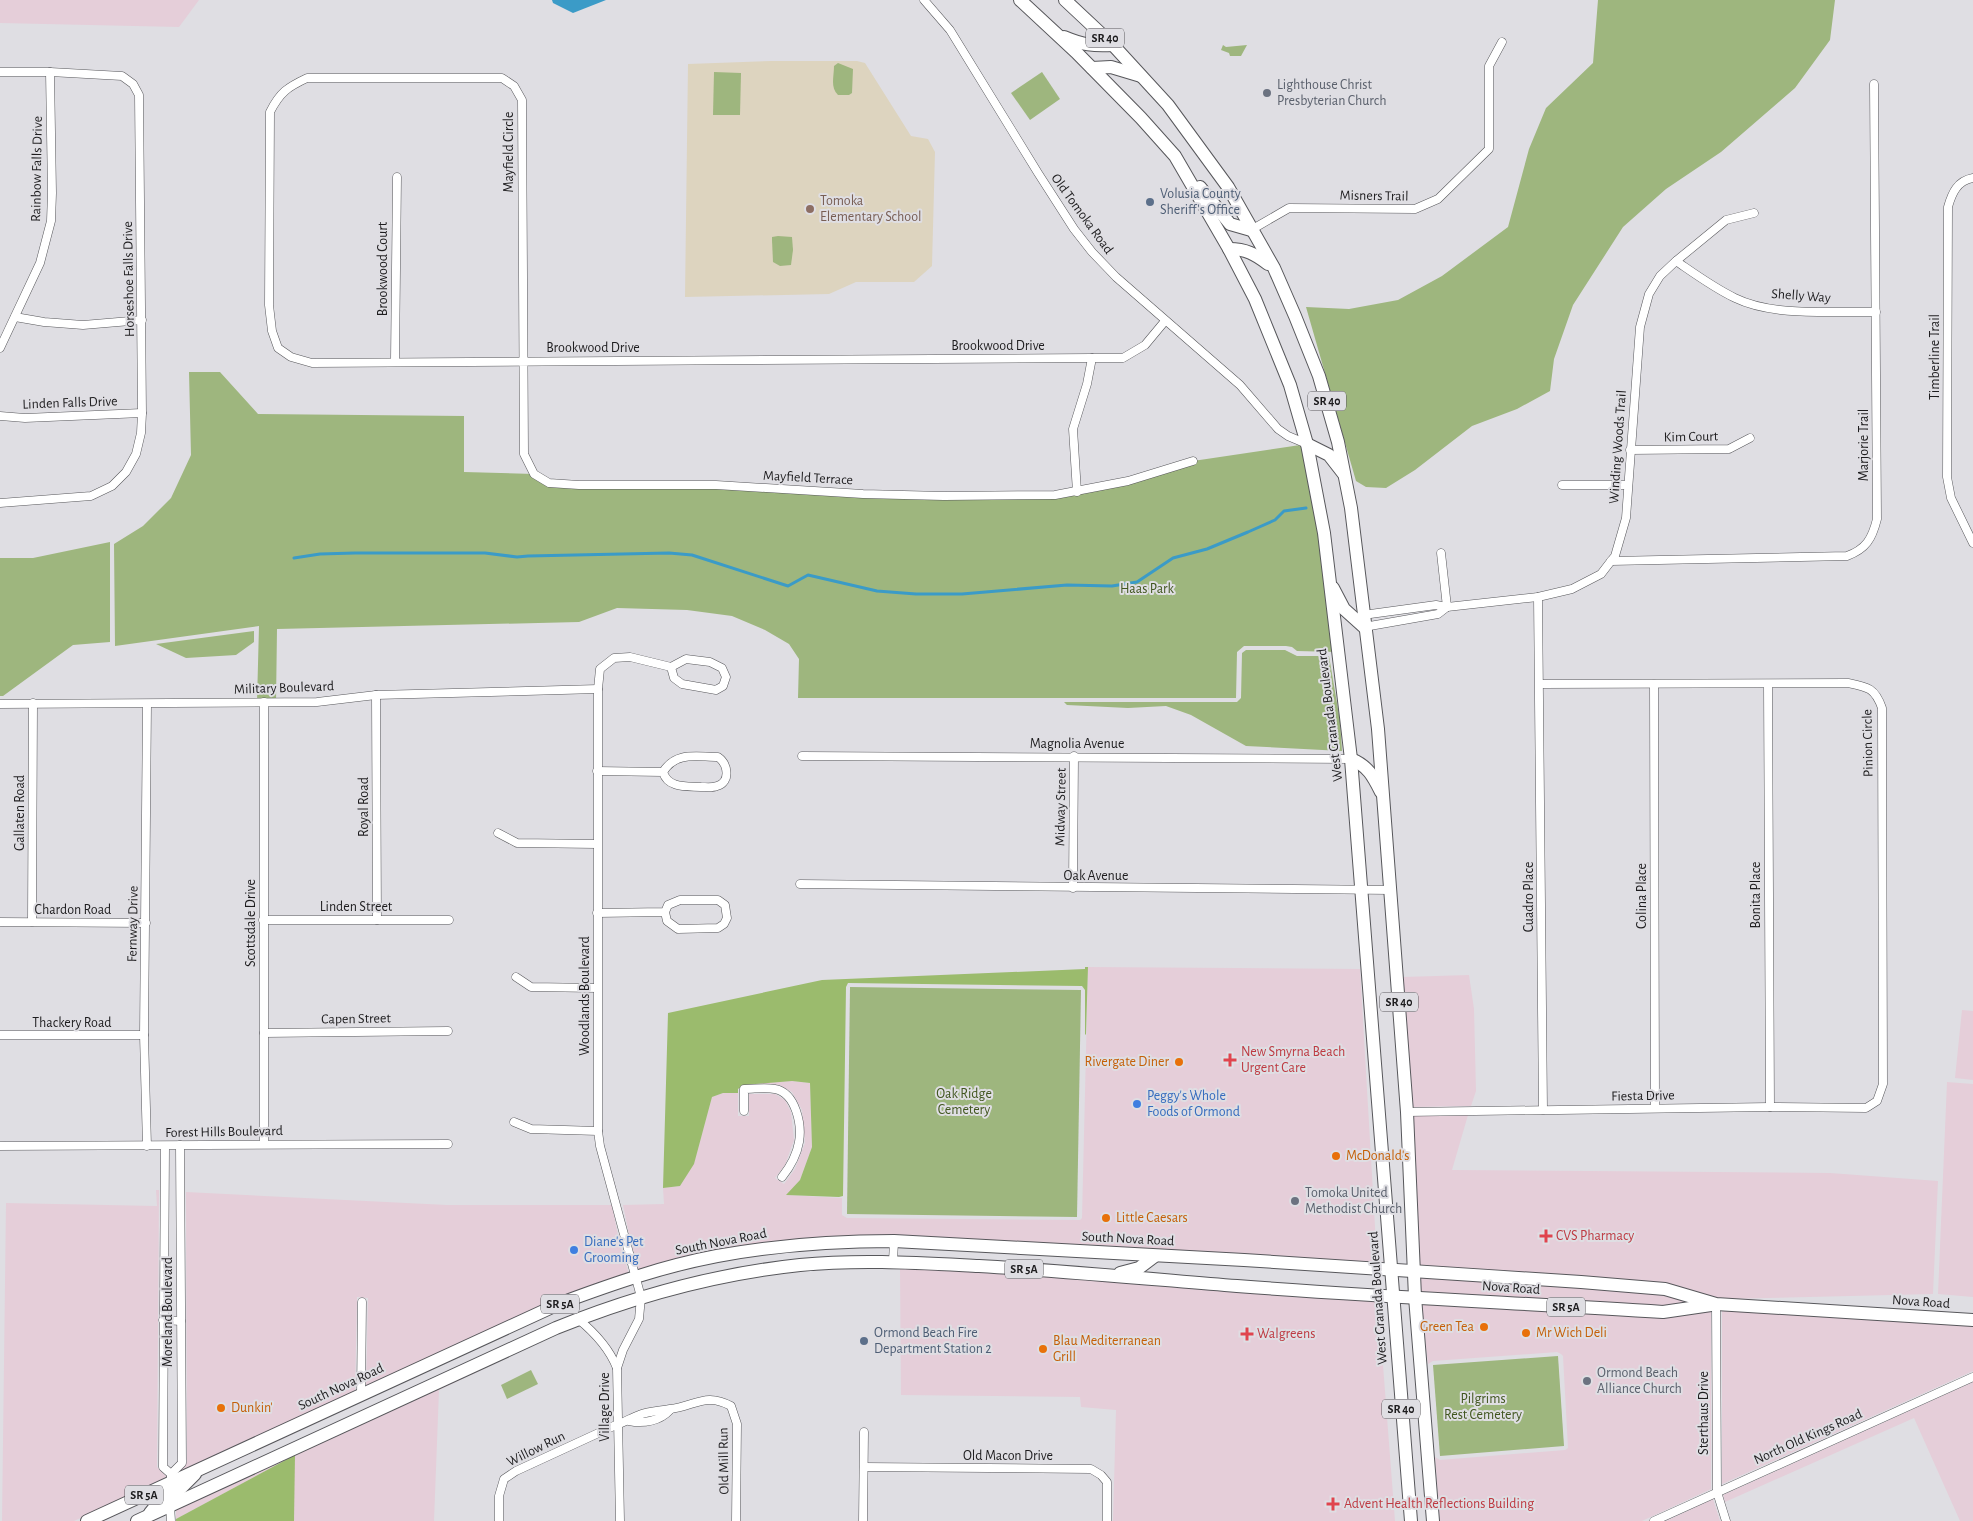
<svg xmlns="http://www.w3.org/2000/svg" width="1973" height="1521" viewBox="0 0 1973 1521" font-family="'Alegreya Sans',sans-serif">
<rect width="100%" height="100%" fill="#dfdee3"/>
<g fill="#e5ced9">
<path d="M0,0H199L179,27L0,23Z"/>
<path d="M1088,967L1360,969L1377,1261L1385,1262L1376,1263L889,1236L639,1271L630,1239L623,1205L664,1204L663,1188L680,1186L694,1163L712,1097L723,1093H738V1116H749V1094H775L785,1100L791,1112L794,1140L785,1165L775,1178L784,1184L795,1169L805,1143L802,1110L792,1092L779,1085L760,1084L764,1082L792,1081L810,1083L812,1147L800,1180L787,1195L842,1198V1215L847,1218L1080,1220L1082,1218Z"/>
<path d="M1469,975L1474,1009L1476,1091L1471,1106L1412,1107L1403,977Z"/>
<path d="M1962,1010L1973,1011V1080L1955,1078Z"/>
<path d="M1947,1082L1973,1084V1297L1938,1294Z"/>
<path d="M1468,1115L1452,1170L1830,1173L1938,1181L1933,1294L1722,1299L1420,1266L1412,1116Z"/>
<path d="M156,1190H159L157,1467L166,1476L165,1479L74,1521H2L6,1203L157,1206Z"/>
<path d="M186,1192L447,1205H612L619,1241L629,1274L366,1387L368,1298L357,1297L355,1392L201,1462H200L180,1472L187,1462Z"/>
<path d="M900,1267L1378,1300L1395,1521H1113L1116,1410L1081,1407L1080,1397L901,1395Z"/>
<path d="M1420,1276L1664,1294L1693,1302L1663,1307L1421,1293Z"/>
<path d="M1421,1303L1711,1310V1489L1642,1521H1440L1435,1457L1440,1460L1565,1450L1568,1448L1563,1356L1561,1354L1557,1352L1433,1361L1428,1364Z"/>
<path d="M1722,1309L1973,1325V1371L1722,1484Z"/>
<path d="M567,1329L439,1390L434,1521H294V1456L176,1519V1509L344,1431L347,1432L348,1429Z"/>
<path d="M1973,1382V1521H1960L1914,1418L1725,1502L1723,1495Z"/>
<path d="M1713,1499L1720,1521H1666Z"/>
</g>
<path fill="#ddd4bf" d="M772,61H857L865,63L911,136L928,139L935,152L932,266L914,282H856L829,294L685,297L688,64Z"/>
<g fill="#9eb67e">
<path d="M1598,0H1835L1830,40L1795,88L1721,152L1666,189L1623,227L1573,305L1554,359L1550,391L1517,409L1472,426L1415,470L1386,488L1366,487L1356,481L1306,307L1349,309L1398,300L1442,276L1508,227L1529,149L1546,108L1593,63Z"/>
<path d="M1223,45L1226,47L1247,45L1241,56H1230L1229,53L1221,50Z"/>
<path d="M838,63L853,69L852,93L849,95H838C830,87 834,77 834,66Z"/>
<path d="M714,72L741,73L740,115H713Z"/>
<path d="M1042,72L1060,99L1030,120L1011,93Z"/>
<path d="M778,236L792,237L793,250L791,265L780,266L773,262L772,240V237Z"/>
<path d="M189,372H220L258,414L464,416V472L534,474L549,483L716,485L863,494L1055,495L1193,461L1307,444L1337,652L1297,651L1292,647L1286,646H1244L1237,652L1236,698H798L799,659L789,644L765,630L732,616L687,610L617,608L579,622L277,629L276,702H257L259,626L115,646L114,544L143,526L171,498L191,455Z"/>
<path d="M110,542V642L73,645L3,696H0V558H33Z"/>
<path d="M254,631V642L236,655L186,658L156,644Z"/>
<path d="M1246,650H1285L1297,656H1329L1340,721L1342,751L1246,746L1191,715L1166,706L1128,708L1067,705L1064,702H1237L1241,698L1242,653Z"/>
<path d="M850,987L1081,990L1077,1217L847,1214Z"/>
<path d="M1558,1356L1564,1446L1440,1456L1433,1365Z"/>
<path d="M531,1370L538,1384L507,1399L501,1385Z"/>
</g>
<g fill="#9bbb6d">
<path d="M1085,967H1088L1086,1034L1085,1035V990L1082,986L848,983L846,987L843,1196L839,1197L786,1195L800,1180L812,1147L810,1083L792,1081L744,1085L738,1089V1093H723L712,1097L694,1164L680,1186L663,1188L668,1013L822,980L1085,969Z"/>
<path d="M295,1455L294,1521H176V1519Z"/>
</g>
<path fill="#3b9bc7" d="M552,0H606L573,13L553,3Z"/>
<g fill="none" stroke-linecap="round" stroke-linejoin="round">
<path stroke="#3b9bc7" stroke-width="3" d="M294,558L320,554L355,553H485L517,557L528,556L669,553L692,555L788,586L808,575L877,591L916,594H962L1067,585L1112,586L1137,582L1173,558L1207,549L1248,532L1275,520L1284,511L1306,508"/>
<defs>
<g id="street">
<path d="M924,0L950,30L1038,173L1074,229L1092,252L1116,277L1240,385L1278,429L1288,436L1307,444"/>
<path d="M0,72H50L122,76L133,84L139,95L142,413L141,433L136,454L126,472L112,486L91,496L0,503"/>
<path d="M1973,178C1957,181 1952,193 1948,207L1947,477L1951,498L1973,543"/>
<path d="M1251,230L1289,208L1415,209L1438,199L1489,149V66L1502,42"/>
<path d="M1676,261C1695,274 1714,288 1735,298C1774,317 1832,311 1876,312"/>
<path d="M15,317L44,322L83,325L142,320"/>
<path d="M1165,321L1145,345L1123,358H1092L312,363L291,357L278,348L272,331L269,305L270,112C280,92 288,87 307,78H502L514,86L522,100L524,454L534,474L549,483L579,485H716L863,494L944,496L1055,495L1128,481L1193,461"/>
<path d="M0,348L40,263L51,221L52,193L50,72"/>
<path d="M395,361L397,177"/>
<path d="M0,416L25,418L142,413"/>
<path d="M1630,450L1729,449L1750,438"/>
<path d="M1562,485H1628"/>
<path d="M1077,492L1073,429L1087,384L1092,358"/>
<path d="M1441,553L1447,607"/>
<path d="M1611,561L1847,556C1866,549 1872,539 1877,519L1874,84"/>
<path d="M1538,597L1543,1110"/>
<path d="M1363,615L1436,605L1447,607L1538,597L1572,589L1601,574L1611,561L1615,556L1626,518L1640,327L1649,294L1660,276L1676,261L1726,220L1754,213"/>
<path d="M1364,627L1438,614L1447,607"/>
<path d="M1654,684L1655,1108"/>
<path d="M1768,684L1770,1107"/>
<path d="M376,695L377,920"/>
<path d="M264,702V1144"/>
<path d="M0,704L317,702L376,695L598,689"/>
<path d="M802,756L1351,759"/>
<path d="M597,771L663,772C668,789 688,786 701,787C706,787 712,788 717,786C731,782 728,764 718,757C696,757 676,751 663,772"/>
<path d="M498,833L517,843L597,844"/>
<path d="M800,884L1391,890"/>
<path d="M1073,888L1074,756"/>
<path d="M597,913L665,912L667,921L678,929L718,928L724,924L727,918L725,905L718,900H680L668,905L665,912"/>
<path d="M263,920H449"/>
<path d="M0,922L146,923"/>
<path d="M32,922L33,703"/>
<path d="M516,977L531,987L597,988"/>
<path d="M264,1033L448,1031"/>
<path d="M0,1035H144"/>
<path d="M744,1111V1089C754,1089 766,1087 775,1089C796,1093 802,1125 799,1142C797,1154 790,1167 782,1177"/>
<path d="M1407,1112L1770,1107L1866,1108L1877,1101L1883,1084L1882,708C1875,688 1868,687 1848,683L1540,684"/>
<path d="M514,1122L531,1129L598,1131"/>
<path d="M0,1146L448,1144"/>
<path d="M147,1146L144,1035L147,704"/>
<path d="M165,1146L163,1467L171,1474"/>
<path d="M893,1262L894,1241"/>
<path d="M1716,1304L1717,1492L1726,1521"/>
<path d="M578,1319C594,1332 609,1348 617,1368"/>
<path d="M163,1320L181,1321"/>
<path d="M361,1395L362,1302"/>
<path d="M629,1421C644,1424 660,1421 670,1410"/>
<path d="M864,1467L1091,1469L1101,1475L1107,1482V1521"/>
<path d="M171,1482V1474L182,1463L180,1145"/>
<path d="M170,1506L171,1521"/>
<path d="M499,1521V1496L504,1479L516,1471L618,1424C626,1422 632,1417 639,1415C650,1411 660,1411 670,1409C695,1406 706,1392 731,1406L737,1424L736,1521"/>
<path d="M620,1521L617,1368L623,1350L639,1319L641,1297L600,1146L598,1131V689L600,669L614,658L630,657L671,667L674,678L682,684L716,690L723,686L726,677L722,668L710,662L686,659L671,667"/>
<path d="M863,1521L864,1432"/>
<path d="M1654,1521L1973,1377"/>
</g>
<g id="primary">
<path d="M1020,0L1076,52L1141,118L1175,156L1229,249L1255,299L1290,385L1307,444L1324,533L1351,759L1411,1521"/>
<path d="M1065,0L1113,45L1168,105L1228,187L1274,268L1295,316L1319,376L1338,442L1351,508L1378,729L1407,1112L1415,1297L1433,1521"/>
<path d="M1064,37C1083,45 1093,46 1113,45"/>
<path d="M1092,68L1111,67L1141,76"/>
<path d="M1200,187L1230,224L1251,230"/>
<path d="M1229,249C1246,249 1255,254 1268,264"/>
<path d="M1307,444L1329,455L1343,473"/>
<path d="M1333,588L1344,609L1364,627"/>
<path d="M1351,759C1368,766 1373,776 1381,792"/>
<path d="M1120,1273L1139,1268L1155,1256"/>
<path d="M170,1506L177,1492L195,1474"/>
<path d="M150,1513L163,1497L171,1482"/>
<path d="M87,1521L561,1303C612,1284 664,1266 717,1256C776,1245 835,1241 894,1241L1244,1260L1581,1282L1665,1289L1716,1304L1973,1320"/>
<path d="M137,1521L556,1328C635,1296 715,1274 800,1265C860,1259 920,1263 979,1266C1065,1271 1151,1279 1237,1286C1379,1297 1521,1303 1663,1312L1711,1305"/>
</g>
</defs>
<use href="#street" stroke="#57575b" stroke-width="9"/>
<use href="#primary" stroke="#57575b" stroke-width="14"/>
<use href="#street" stroke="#fff" stroke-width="8"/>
<use href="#primary" stroke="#fff" stroke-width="12"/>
</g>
<g fill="#6b7280" stroke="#dfdee3" stroke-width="2">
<circle cx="1267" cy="93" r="5"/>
<circle cx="1295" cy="1201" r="5"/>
<circle cx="1587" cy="1381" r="5"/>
</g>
<g fill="#5c6f8a" stroke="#dfdee3" stroke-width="2">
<circle cx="1150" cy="202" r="5"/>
<circle cx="864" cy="1341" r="5"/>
</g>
<circle fill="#8d6e63" stroke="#dfdee3" stroke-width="2" cx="810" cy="209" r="5"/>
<g fill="#e0444e" stroke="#dfdee3" stroke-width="2">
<path d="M1227.5 1052.5h5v5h5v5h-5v5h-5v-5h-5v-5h5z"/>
<path d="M1543.5 1228.5h5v5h5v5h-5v5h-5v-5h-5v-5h5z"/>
<path d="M1244.5 1326.5h5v5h5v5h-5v5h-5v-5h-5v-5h5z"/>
<path d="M1330.5 1496.5h5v5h5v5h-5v5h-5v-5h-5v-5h5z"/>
</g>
<g fill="#e8710a" stroke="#dfdee3" stroke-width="2">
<circle cx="1179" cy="1062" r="5"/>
<circle cx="1336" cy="1156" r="5"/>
<circle cx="1106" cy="1218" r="5"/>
<circle cx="1484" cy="1327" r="5"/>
<circle cx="1526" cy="1333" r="5"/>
<circle cx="1043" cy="1349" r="5"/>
<circle cx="221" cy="1408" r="5"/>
</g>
<g fill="#3f7fe0" stroke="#dfdee3" stroke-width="2">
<circle cx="1137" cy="1104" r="5"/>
<circle cx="574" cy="1250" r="5"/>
</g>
<g text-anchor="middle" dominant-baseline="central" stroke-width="4" stroke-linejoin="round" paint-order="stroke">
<g fill="#dfdee3" stroke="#58575a" stroke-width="1">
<rect x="1086" y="28.5" width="38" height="19" rx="4"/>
<rect x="1308" y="391.5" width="38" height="19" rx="4"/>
<rect x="1380" y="992.5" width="38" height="19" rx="4"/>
<rect x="1005" y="1259.5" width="38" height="19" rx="4"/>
<rect x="541" y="1294.5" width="38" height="19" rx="4"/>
<rect x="1547" y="1297.5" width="38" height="19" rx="4"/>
<rect x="1382" y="1399.5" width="38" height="19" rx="4"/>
<rect x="125" y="1485.5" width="38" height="19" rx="4"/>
</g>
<g font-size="12" font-weight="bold" fill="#1e1d1f">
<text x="1105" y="38">SR 40</text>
<text x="1327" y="401">SR 40</text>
<text x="1399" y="1002">SR 40</text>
<text x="1024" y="1269">SR 5A</text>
<text x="560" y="1304">SR 5A</text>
<text x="1566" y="1307">SR 5A</text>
<text x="1401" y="1409">SR 40</text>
<text x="144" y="1495">SR 5A</text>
</g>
<g font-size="14" fill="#5b616d" stroke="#dfdee3" text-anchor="start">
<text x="1277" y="85">Lighthouse Christ<tspan x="1277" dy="16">Presbyterian Church</tspan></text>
<text x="1305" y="1193">Tomoka United<tspan x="1305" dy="16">Methodist Church</tspan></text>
<text x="1597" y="1373">Ormond Beach<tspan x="1597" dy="16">Alliance Church</tspan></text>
</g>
<g font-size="14" fill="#1e1d1f" stroke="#dfdee3">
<text transform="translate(509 152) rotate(-90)">Mayfield Circle</text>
<text transform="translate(37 169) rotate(-89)">Rainbow Falls Drive</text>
<text transform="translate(1374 196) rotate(1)">Misners Trail</text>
<text transform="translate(1082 214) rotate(54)">Old Tomoka Road</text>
<text transform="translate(383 269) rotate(-90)">Brookwood Court</text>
<text transform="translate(129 279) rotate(-91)">Horseshoe Falls Drive</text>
<text transform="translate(1801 296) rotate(4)">Shelly Way</text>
<text x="998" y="346">Brookwood Drive</text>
<text x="593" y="348">Brookwood Drive</text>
<text transform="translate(1935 357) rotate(-90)">Timberline Trail</text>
<text transform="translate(70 403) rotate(-2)">Linden Falls Drive</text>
<text transform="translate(1691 437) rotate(-1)">Kim Court</text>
<text transform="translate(1864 445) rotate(-90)">Marjorie Trail</text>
<text transform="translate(1618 447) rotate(-86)">Winding Woods Trail</text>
<text transform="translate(808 478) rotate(3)">Mayfield Terrace</text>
<text transform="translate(284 688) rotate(-2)">Military Boulevard</text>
<text transform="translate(1330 715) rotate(-97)">West Granada Boulevard</text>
<text transform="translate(1868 743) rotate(-91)">Pinion Circle</text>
<text x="1077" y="744">Magnolia Avenue</text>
<text transform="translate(364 807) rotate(-90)">Royal Road</text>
<text transform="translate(1061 807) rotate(-89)">Midway Street</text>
<text transform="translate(20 813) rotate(-90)">Gallaten Road</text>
<text x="1096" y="876">Oak Avenue</text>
<text transform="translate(1756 895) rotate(-90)">Bonita Place</text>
<text transform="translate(1642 896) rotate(-90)">Colina Place</text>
<text transform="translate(1529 897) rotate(-90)">Cuadro Place</text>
<text x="356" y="907">Linden Street</text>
<text x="73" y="910">Chardon Road</text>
<text transform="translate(251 923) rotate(-90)">Scottsdale Drive</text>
<text transform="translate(133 924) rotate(-89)">Fernway Drive</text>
<text transform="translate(585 996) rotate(-90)">Woodlands Boulevard</text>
<text transform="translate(356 1019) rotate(-1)">Capen Street</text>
<text x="72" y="1023">Thackery Road</text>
<text transform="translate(1643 1096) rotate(-1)">Fiesta Drive</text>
<text transform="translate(224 1132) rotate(-1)">Forest Hills Boulevard</text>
<text transform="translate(1128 1239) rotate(3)">South Nova Road</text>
<text transform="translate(721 1242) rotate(-11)">South Nova Road</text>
<text transform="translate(1511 1288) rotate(4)">Nova Road</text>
<text transform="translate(1378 1298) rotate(-94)">West Granada Boulevard</text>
<text transform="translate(1921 1302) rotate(4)">Nova Road</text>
<text transform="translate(168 1312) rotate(-90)">Moreland Boulevard</text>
<text transform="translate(341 1387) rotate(-25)">South Nova Road</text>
<text transform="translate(605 1407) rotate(-90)">Village Drive</text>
<text transform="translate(1704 1413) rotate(-90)">Sterthaus Drive</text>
<text transform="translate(1808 1437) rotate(-24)">North Old Kings Road</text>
<text transform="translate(536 1449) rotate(-26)">Willow Run</text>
<text x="1008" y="1456">Old Macon Drive</text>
<text transform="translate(724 1461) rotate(-91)">Old Mill Run</text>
</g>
<g font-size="14" fill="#4e5e75" stroke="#dfdee3" text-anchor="start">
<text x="1160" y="194">Volusia County<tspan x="1160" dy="16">Sheriff's Office</tspan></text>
<text x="874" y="1333">Ormond Beach Fire<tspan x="874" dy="16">Department Station 2</tspan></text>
</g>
<g font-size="14" fill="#785e54" stroke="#dfdee3" text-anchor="start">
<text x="820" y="201">Tomoka<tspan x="820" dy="16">Elementary School</tspan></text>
</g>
<g font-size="14" fill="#41561f" stroke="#dfdee3">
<text x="1147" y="589">Haas Park</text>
<text x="964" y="1094">Oak Ridge<tspan x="964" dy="16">Cemetery</tspan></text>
<text x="1483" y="1399">Pilgrims<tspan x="1483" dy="16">Rest Cemetery</tspan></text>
</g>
<g font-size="14" fill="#be3a42" stroke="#dfdee3" text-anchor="start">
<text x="1241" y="1052">New Smyrna Beach<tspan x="1241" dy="16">Urgent Care</tspan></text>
<text x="1556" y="1236">CVS Pharmacy</text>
<text x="1257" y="1334">Walgreens</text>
<text x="1344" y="1504">Advent Health Reflections Building</text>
</g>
<g font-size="14" fill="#c56008" stroke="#dfdee3" text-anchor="start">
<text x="1169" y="1062" text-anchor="end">Rivergate Diner</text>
<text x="1346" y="1156">McDonald's</text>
<text x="1116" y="1218">Little Caesars</text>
<text x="1474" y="1327" text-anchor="end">Green Tea</text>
<text x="1536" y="1333">Mr Wich Deli</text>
<text x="1053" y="1341">Blau Mediterranean<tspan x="1053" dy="16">Grill</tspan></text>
<text x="231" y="1408">Dunkin'</text>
</g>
<g font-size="14" fill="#366cbe" stroke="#dfdee3" text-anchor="start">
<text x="1147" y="1096">Peggy's Whole<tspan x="1147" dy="16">Foods of Ormond</tspan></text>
<text x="584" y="1242">Diane's Pet<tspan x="584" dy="16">Grooming</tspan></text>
</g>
</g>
</svg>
